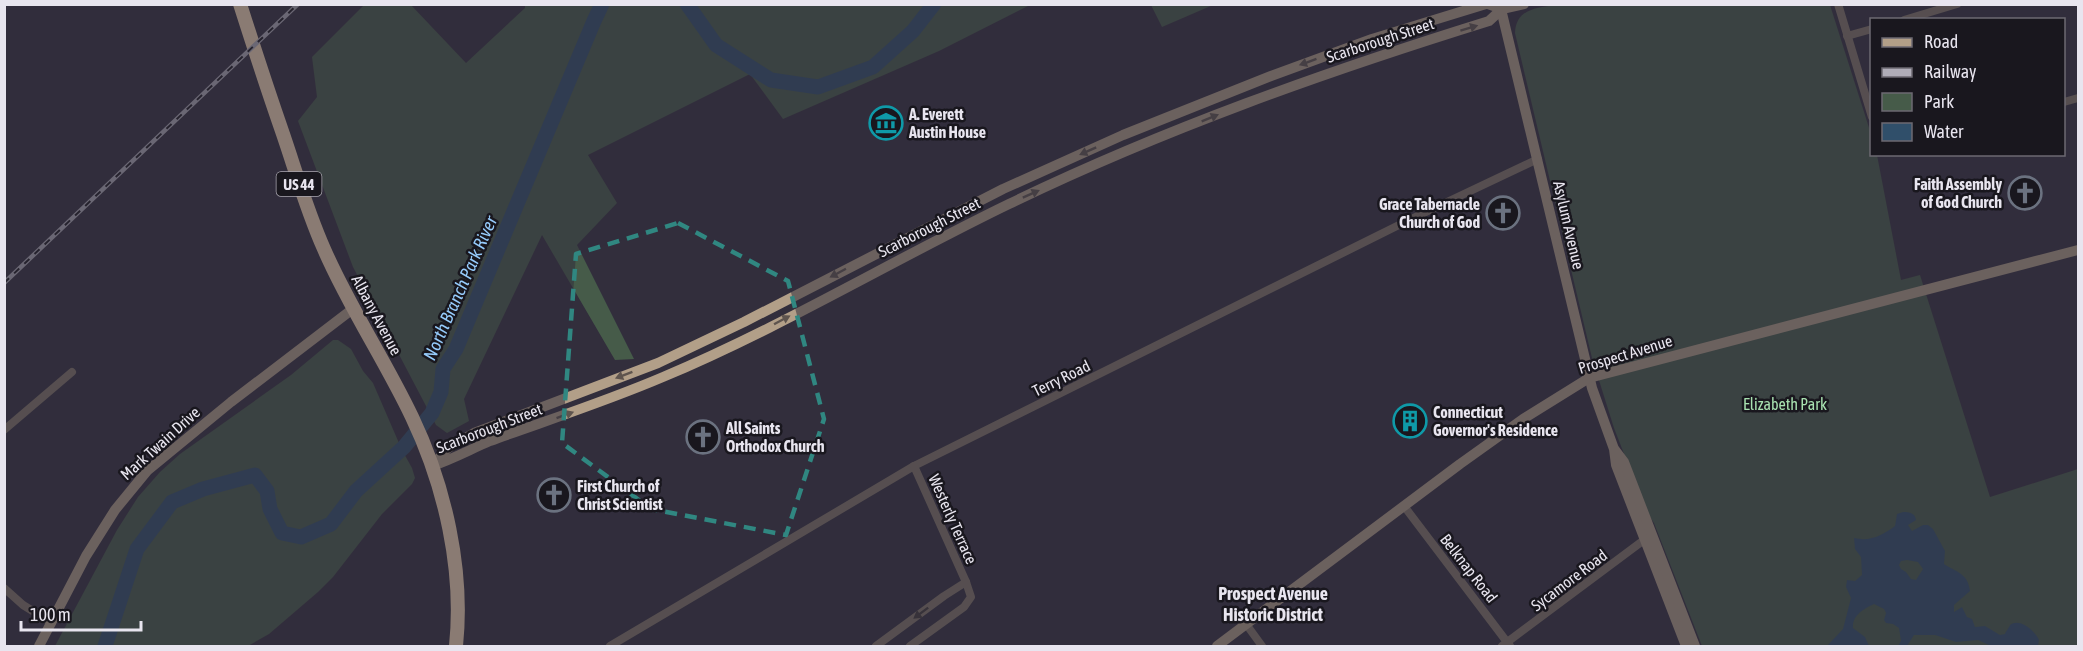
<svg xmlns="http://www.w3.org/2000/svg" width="2083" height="651" viewBox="0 0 2083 651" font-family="'Asap Condensed',sans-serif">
<rect width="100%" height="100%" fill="#322e3c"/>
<g fill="#465b49">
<path d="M365,4L411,5L466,63L525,8V5H1030L939,51L783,119L750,74L588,155L617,203L577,245L634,359L615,360L542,235L464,399L469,421L447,433L436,425L353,267L298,121L317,97L312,57Z"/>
<path d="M1151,5H1213L1162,27Z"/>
<path d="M1555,5H1830L1871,134L1872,154L1877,155L1901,280L1920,275L1990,497L2078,469V646H1702L1654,523L1647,513L1614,428L1592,358L1515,33C1516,9 1536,8 1555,5Z"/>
<path d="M333,340H338L351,349L363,371L373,383L402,450L412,468L415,478L412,484L382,514L333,577L318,592L269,634L248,646H55L117,530L138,497L160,472L180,454L291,375Z"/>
</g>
<path fill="#304f6a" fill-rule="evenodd" d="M1903,512C1910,512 1915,513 1916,520L1908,525L1912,531L1923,525H1928L1933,529L1945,551L1944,564C1956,572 1968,573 1970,591L1954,605V612L1962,607L1967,617L1972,619L1975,627L1985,626L2000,635L2005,634C2005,633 2010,626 2010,625C2020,617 2036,632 2039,640L2038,646H1991L1978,640L1956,642L1935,635H1914L1907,646H1898L1901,641L1899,628L1893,624L1886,623L1884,620L1886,613L1884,609L1874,604C1864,609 1852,615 1853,628L1865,637L1869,646H1827L1843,629L1851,598L1846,587L1847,580L1855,581L1862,575L1861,557L1855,549L1854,538C1870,542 1883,535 1895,526L1897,514ZM1907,560L1918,562L1923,569L1916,580L1911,579L1906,572L1901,569L1899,565L1901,561Z"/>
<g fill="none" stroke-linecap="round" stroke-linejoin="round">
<g stroke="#304f6a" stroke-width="15">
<path d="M687,4L716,45L771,80L818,87L873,67L913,31L934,4"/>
<path d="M105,646L137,549L172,502L203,489L255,475L267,491L270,509L282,533L301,537L331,524L356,491L404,447L432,413L441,392L443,369L456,349L594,21L602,4"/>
</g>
<g stroke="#837769" stroke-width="8">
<path d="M1838,4L1872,117"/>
<path d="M1904,20L1957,4"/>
<path d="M1847,36L1872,29"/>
<path d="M2064,102L2078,98"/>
<path d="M4,430L72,372"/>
<path d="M1404,506L1510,646"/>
<path d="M4,588L23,605L52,623"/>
<path d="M1246,624L1262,646"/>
<path d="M610,646L914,466L1407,221L1538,159"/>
<path d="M876,646L944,596L966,582"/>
<path d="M910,646L964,607L971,597L966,582L914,466"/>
<path d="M1502,646L1648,537"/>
</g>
<g stroke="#b29f88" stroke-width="10">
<path d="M1488,4L1502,9L1524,4"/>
<path d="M1500,5L1592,388L1614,449L1616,465L1686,646"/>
<path d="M1615,450L1624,462L1695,646"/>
<path d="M432,466C453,459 471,449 490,441C548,420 607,401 663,377C782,327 893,260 1009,204C1164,129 1325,72 1489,21L1502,9"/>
<path d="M432,466L448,448L474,433L658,363L744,322L1003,189L1123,135L1271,76L1372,39L1486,4"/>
<path d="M39,646L86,556L115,510L147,471L231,402L354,308"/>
<path d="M1217,646L1460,464L1523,419L1589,378L2078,250"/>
</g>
<path stroke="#f7dab5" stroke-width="14" d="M240,4C254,48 268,91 283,134C296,172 307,211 324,249C349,307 385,360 412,417C445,486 464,570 456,646"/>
<defs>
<path id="rail" d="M4,283L298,4"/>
</defs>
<use href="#rail" stroke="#b0adb8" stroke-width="4.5"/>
<use href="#rail" stroke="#19171e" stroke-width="2" stroke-dasharray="7" stroke-linecap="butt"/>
</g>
<defs><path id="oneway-solid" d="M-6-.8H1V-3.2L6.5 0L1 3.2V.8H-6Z" transform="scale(1.5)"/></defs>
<g fill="#5e544e">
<use href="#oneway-solid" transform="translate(1469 28) rotate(-17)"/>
<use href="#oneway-solid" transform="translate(1308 62) rotate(160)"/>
<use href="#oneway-solid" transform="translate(1210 118) rotate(-22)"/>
<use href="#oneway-solid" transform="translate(1088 151) rotate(156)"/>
<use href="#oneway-solid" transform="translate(1031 194) rotate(-24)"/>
<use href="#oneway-solid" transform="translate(838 273) rotate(152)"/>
<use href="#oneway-solid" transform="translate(782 320) rotate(-28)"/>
<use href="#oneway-solid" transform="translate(624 375) rotate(159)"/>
<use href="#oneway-solid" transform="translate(565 415) rotate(-20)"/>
</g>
<use fill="#3e3938" href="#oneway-solid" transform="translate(921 613) rotate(143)"/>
<path d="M0 0H2083V651H0ZM678,223L788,281L824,419L786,535L651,509L562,443L576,254Z" fill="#322e3c" fill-opacity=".55" fill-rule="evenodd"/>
<path fill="none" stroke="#308781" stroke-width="4.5" stroke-dasharray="12 8" stroke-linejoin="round" d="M678,223L788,281L824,419L786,535L651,509L562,443L576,254Z"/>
<defs>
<symbol id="museum-ring" viewBox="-11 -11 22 22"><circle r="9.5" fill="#19171e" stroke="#0f9aa8" stroke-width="1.5"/><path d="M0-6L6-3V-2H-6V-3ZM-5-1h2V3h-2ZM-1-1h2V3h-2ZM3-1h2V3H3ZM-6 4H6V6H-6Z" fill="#0f9aa8"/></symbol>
<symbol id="church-ring" viewBox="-11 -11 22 22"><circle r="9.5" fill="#19171e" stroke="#6b7280" stroke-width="1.5"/><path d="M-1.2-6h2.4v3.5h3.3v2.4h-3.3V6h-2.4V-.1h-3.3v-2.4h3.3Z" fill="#6b7280"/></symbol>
<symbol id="building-ring" viewBox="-11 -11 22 22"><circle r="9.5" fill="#19171e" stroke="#0f9aa8" stroke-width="1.5"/><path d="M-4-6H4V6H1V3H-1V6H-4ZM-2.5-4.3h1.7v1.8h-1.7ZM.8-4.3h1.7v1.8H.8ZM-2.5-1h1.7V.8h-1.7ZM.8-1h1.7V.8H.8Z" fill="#0f9aa8"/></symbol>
</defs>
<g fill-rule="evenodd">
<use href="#museum-ring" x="867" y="104" width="38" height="38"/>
<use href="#church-ring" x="2006" y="174" width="38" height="38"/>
<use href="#church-ring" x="1484" y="194" width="38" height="38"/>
<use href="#building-ring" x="1391" y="402" width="38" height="38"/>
<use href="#church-ring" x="684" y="418" width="38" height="38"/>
<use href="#church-ring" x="535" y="476" width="38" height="38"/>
</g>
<g text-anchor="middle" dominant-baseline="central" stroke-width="5" stroke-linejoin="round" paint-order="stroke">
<rect fill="#19171e" stroke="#aaa7b0" stroke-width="1.5" x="276.5" y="172" width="45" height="24" rx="4.5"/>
<g font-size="15" font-weight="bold" fill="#e8e5ef">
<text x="299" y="184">US 44</text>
</g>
<g font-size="16" fill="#e8e5ef" stroke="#19171e">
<text transform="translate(1380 40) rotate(-18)">Scarborough Street</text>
<text transform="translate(1569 225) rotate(77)">Asylum Avenue</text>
<text transform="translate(929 227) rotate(-27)">Scarborough Street</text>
<text transform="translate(377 315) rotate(62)">Albany Avenue</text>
<text transform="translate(1625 354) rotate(-17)">Prospect Avenue</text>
<text transform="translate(1061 378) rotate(-26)">Terry Road</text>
<text transform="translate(489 428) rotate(-21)">Scarborough Street</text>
<text transform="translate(160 443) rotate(-42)">Mark Twain Drive</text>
<text transform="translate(953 519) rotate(66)">Westerly Terrace</text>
<text transform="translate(1469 568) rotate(52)">Belknap Road</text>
<text transform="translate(1569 580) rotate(-37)">Sycamore Road</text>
</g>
<g font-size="16" font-weight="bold" fill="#e8e5ef" stroke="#19171e" text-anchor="start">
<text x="909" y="114">A. Everett<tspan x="909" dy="18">Austin House</tspan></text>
<text x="2002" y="184" text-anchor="end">Faith Assembly<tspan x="2002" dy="18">of God Church</tspan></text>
<text x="1480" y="204" text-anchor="end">Grace Tabernacle<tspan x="1480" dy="18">Church of God</tspan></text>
<text x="1433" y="412">Connecticut<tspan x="1433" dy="18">Governor's Residence</tspan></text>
<text x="726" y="428">All Saints<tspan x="726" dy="18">Orthodox Church</tspan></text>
<text x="577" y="486">First Church of<tspan x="577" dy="18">Christ Scientist</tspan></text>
</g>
<g font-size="16" fill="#a8e1b0" stroke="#19171e">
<text x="1785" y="404">Elizabeth Park</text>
</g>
<g font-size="18" font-style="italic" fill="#96cbfb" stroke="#19171e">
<text transform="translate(460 288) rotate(-66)">North Branch Park River</text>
</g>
<g font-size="18" font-weight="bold" fill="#e8e5ef" stroke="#19171e">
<text x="1273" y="593">Prospect Avenue<tspan x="1273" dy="21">Historic District</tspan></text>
</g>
</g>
<rect width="2083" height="651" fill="none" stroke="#e8e5ef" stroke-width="12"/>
<rect x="1870" y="18" width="195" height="138" fill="#19171e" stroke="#6c6972" stroke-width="1.5"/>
<rect x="1882" y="38" width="30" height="9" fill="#b29f88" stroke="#6c6972" stroke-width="1.5"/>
<text x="1924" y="48" font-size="18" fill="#e8e5ef">Road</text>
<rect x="1882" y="68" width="30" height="9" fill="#b0adb8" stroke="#6c6972" stroke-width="1.5"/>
<text x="1924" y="78" font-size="18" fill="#e8e5ef">Railway</text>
<rect x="1882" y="93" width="30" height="18" fill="#465b49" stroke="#6c6972" stroke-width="1.5"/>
<text x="1924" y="108" font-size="18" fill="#e8e5ef">Park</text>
<rect x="1882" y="123" width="30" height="18" fill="#304f6a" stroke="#6c6972" stroke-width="1.5"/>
<text x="1924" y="138" font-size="18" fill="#e8e5ef">Water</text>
<path d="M21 621v9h120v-9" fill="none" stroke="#e8e5ef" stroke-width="3"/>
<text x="30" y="621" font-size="18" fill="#e8e5ef" stroke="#19171e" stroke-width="4.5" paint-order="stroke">100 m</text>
</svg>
